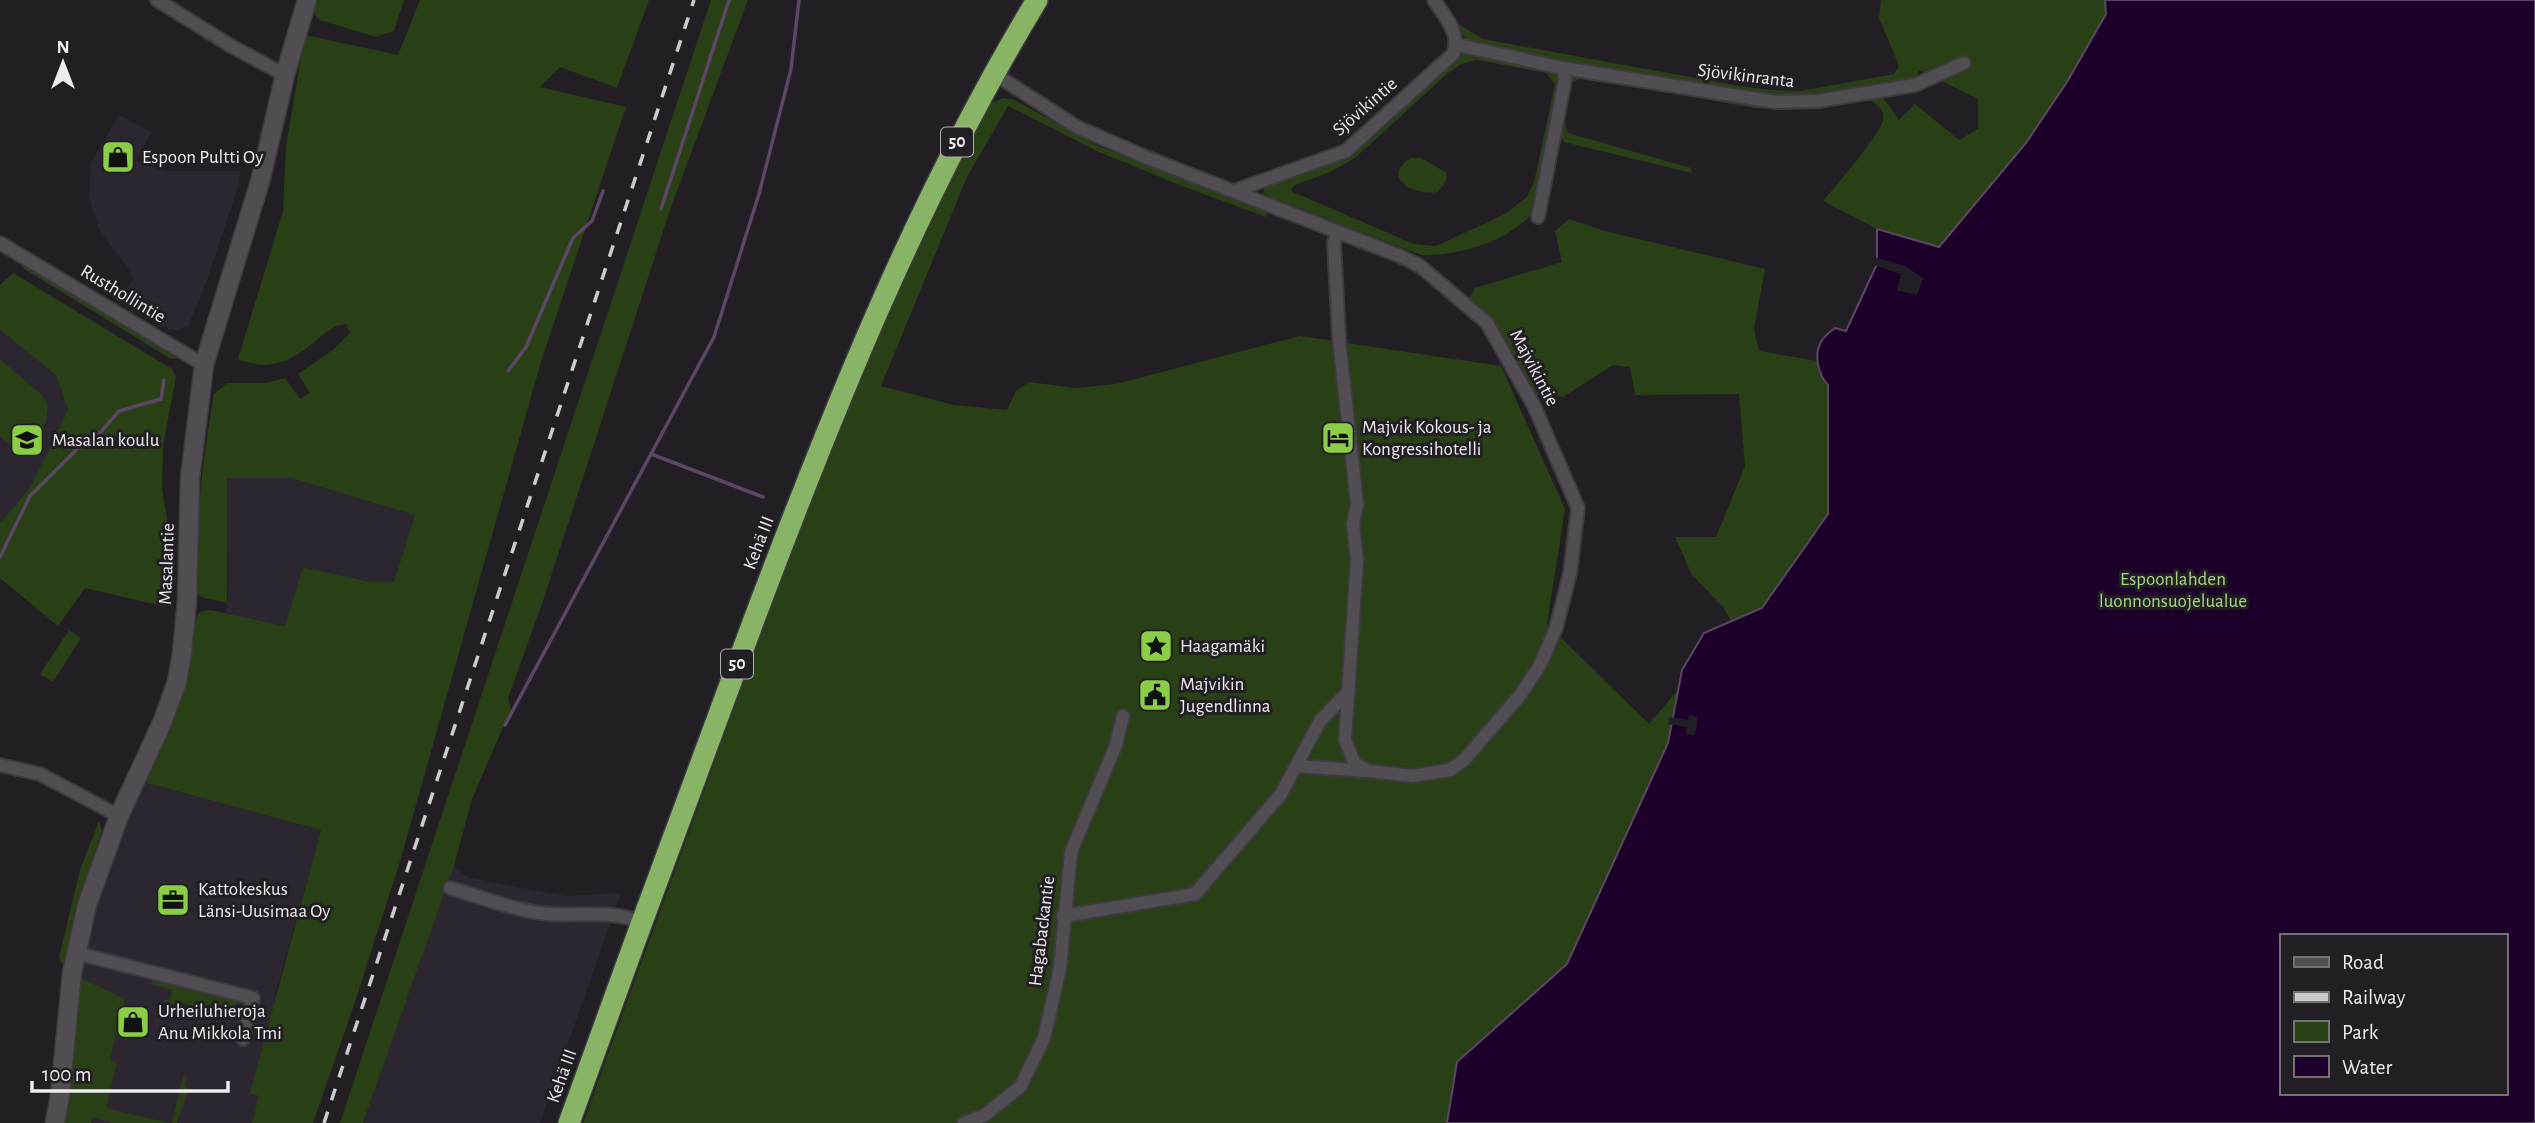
<svg xmlns="http://www.w3.org/2000/svg" width="2535" height="1123" viewBox="0 0 2535 1123" font-family="'Alegreya Sans',sans-serif">
<rect width="100%" height="100%" fill="#221f24"/>
<g fill="#2c2630">
<path d="M119,115L151,132L136,161L165,171H240L238,187L207,280L188,326L181,329L172,330L162,326L119,300L133,279L128,268L100,232L89,196L91,163Z"/>
<path d="M0,330L56,375L68,410L30,488L0,523Z"/>
<path d="M226,478H291L416,515L394,582H369L285,626L225,614L228,598Z"/>
<path d="M143,782L321,830L276,992L290,1123H64L79,979L90,918L111,851Z"/>
<path d="M454,866L469,878L566,896L621,893L540,1123H363Z"/>
</g>
<g fill="#293f15" fill-rule="evenodd">
<path d="M318,0H404L394,31L376,37L320,20L312,11Z"/>
<path d="M420,0H649L617,88L560,67L540,87L626,107L540,365L401,858L355,1002L313,1123H252L259,1096L250,1093L321,830L143,782C164,742 185,699 192,654C195,639 191,623 200,612L210,610L285,626L303,567L369,582H394L415,515L291,478H227V603L201,597L195,591C196,520 202,463 214,394L227,383H266L285,378L300,399L310,393L298,374L334,349L350,333L346,324C331,326 324,334 313,343C290,363 267,371 238,359L283,211L286,146L305,35L398,55Z"/>
<path d="M711,0H748L671,207L542,604L508,698L511,709L472,799L454,866L363,1123H340Z"/>
<path d="M1437,0H1443L1460,25L1483,39L1739,86L1772,90L1801,91L1894,74L1899,66L1879,18L1881,0H2535V1123H583L804,516L901,283L989,104L1003,98L1014,100L1098,146L1268,211L1266,217L1177,184L1097,151L1008,106L967,177L881,386L954,405L1007,410L1016,391L1029,382L1075,388L1116,384L1300,336L1501,366L1565,509L1547,624L1649,724L1737,620L1731,621L1723,607L1692,575L1675,537H1716L1745,466L1739,394L1635,395L1630,367L1613,365L1563,397L1527,394L1487,323L1466,304L1475,288L1562,262L1555,231L1569,219L1605,231L1765,269L1754,329L1759,351L1817,361L1820,376L1828,384L1862,386L1874,351L1846,343V332L1877,264V229L1823,201C1835,187 1880,135 1883,120C1885,109 1877,103 1868,100L1787,110L1755,108L1584,78L1572,82L1564,120L1568,133L1691,168L1692,173L1564,142C1548,122 1574,93 1565,71L1719,97L1783,105L1818,103L1876,93L1881,95L1899,120L1915,104L1959,140L1978,129V99L1919,70L1915,79L1910,81L1800,98L1774,97L1728,91L1475,45L1467,41ZM2039,123L2042,124C2041,137 2035,147 2022,151L1941,252L1939,247L2026,143ZM2281,936H2505V1093H2281Z"/>
<path d="M1471,52L1558,73L1561,79L1534,211C1509,242 1459,256 1421,255L1263,194L1265,186L1348,155L1458,55ZM1477,60L1546,73L1555,84L1534,182L1527,197L1505,214L1436,246L1414,244L1293,192L1291,190L1295,185L1328,173L1355,158L1447,74L1461,64Z"/>
<path d="M1411,158H1421L1447,173L1446,181L1438,192C1415,196 1379,178 1411,158Z"/>
<path d="M23,264L28,265L178,358L171,359L21,267Z"/>
<path d="M13,273L172,369L176,377L163,446L162,489L167,518L166,607L85,588L58,626L0,578V523L30,488L68,410L56,375L0,330V285Z"/>
<path d="M0,359L43,396L48,406L46,422L37,436L11,446L0,436Z"/>
<path d="M69,630L81,638L53,682L40,674Z"/>
<path d="M99,821L102,830L83,888L67,962L62,963L59,957L80,870Z"/>
<path d="M79,979L85,980L125,999L110,1060L117,1062L106,1108L169,1123H113L92,1117L91,1123H64Z"/>
<path d="M154,980H162L237,1000L233,1016L177,1002L174,1011L162,1008L164,1000L170,999L172,990L150,984Z"/>
<path d="M183,1076L187,1077L185,1086L189,1088L177,1123H172Z"/>
</g>
<path fill="#1d002a" stroke="#5c4665" stroke-width="2" fill-rule="evenodd" d="M2105,0H2535V1123H1447L1457,1062L1567,964L1668,743L1682,670L1704,633L1762,608L1828,514V385C1818,374 1813,354 1822,340C1825,336 1831,331 1835,328L1846,331L1877,264V229L1939,247L2026,143L2067,82L2106,14ZM2281,936H2505V1093H2281Z"/>
<g fill="#221f24">
<path d="M1874,257L1905,266L1923,278L1917,295L1897,290L1901,274L1873,265Z"/>
<path d="M1689,715L1698,717L1695,735L1686,734L1687,727L1668,724L1670,717L1688,720Z"/>
</g>
<g fill="none" stroke-linecap="round" stroke-linejoin="round">
<g stroke="#5c4665" stroke-width="3.5">
<path d="M661,209L729,0"/>
<path d="M508,371L526,347L573,238L592,221L603,191"/>
<path d="M651,454L763,497"/>
<path d="M0,557L30,496L93,433H100L119,411L161,399L164,380"/>
<path d="M505,725L714,337L759,194L791,69L799,0"/>
</g>
<defs>
<g id="street">
<path d="M157,0L231,46L285,75"/>
<path d="M1457,45L1563,68L1565,80L1538,217"/>
<path d="M1563,68L1775,102L1818,101L1915,85L1964,63"/>
<path d="M993,73L1077,127L1148,158L1400,256L1420,266L1487,323L1534,406L1578,508L1570,573L1556,628L1540,665L1521,694L1477,745L1464,760L1450,770L1412,776L1369,771L1355,764L1345,740L1357,560L1353,524L1357,504L1339,339L1334,242L1338,233"/>
<path d="M1234,191L1346,151L1453,54C1462,34 1444,16 1434,0"/>
<path d="M0,243L204,365"/>
<path d="M0,765L40,774L119,816"/>
<path d="M1298,766L1365,771"/>
<path d="M450,888C477,896 514,910 540,913C577,918 604,908 642,922"/>
<path d="M1063,916L1195,894L1281,794L1320,721L1349,691"/>
<path d="M76,953L253,998L243,1039"/>
<path d="M964,1123L985,1115L1021,1086L1044,1038L1060,968L1071,852L1116,745L1123,716"/>
</g>
<path id="secondary" d="M55,1123L60,1095L72,973L87,905L119,816L162,723L177,682L182,653L187,601L190,478L204,365L261,178L285,75L307,0"/>
<path id="highway" d="M569,1123C630,954 692,785 755,617C835,405 919,195 1037,0"/>
</defs>
<use href="#street" stroke="#3d3b3f" stroke-width="16"/>
<use href="#secondary" stroke="#3d3b3f" stroke-width="21"/>
<use href="#highway" stroke="#3d3b3f" stroke-width="24"/>
<use href="#street" stroke="#514e53" stroke-width="12"/>
<use href="#secondary" stroke="#514e53" stroke-width="18"/>
<use href="#highway" stroke="#89b465" stroke-width="21"/>
<path stroke="#cdcace" stroke-width="3.5" stroke-dasharray="12 12" stroke-linecap="butt" d="M324,1123L694,0"/>
</g>
<defs>
<symbol id="shop-square" viewBox="-11 -11 22 22"><rect x="-9" y="-9" width="18" height="18" rx="4" fill="#8bce46" stroke="#221f24"/><path d="M-5-2.5h2.3a2.7 3.5 0 0 1 5.4 0H5L5.5 6h-11ZM-1.5-2.5h3a1.5 2.3 0 0 0-3 0Z" fill="#111"/></symbol>
<symbol id="hotel-square" viewBox="-11 -11 22 22"><rect x="-9" y="-9" width="18" height="18" rx="4" fill="#8bce46" stroke="#221f24"/><path d="M-6-4.5h1.5V1H6V5H4.5V3h-9V5H-6ZM-4 0a1.8 1.8 0 1 1 3.6 0ZM.5 0V-2.5h3Q6-2.5 6 0Z" fill="#111"/></symbol>
<symbol id="school-square" viewBox="-11 -11 22 22"><rect x="-9" y="-9" width="18" height="18" rx="4" fill="#8bce46" stroke="#221f24"/><path d="M0-5L7-2L0 1L-7-2ZM-4 1L0 2.5L4 1V4Q0 6-4 4Z" fill="#111"/></symbol>
<symbol id="sight-square" viewBox="-11 -11 22 22"><rect x="-9" y="-9" width="18" height="18" rx="4" fill="#8bce46" stroke="#221f24"/><path d="M0-6L1.8-2.2L6-1.7L2.9 1.2L3.7 5.4L0 3.3L-3.7 5.4L-2.9 1.2L-6-1.7L-1.8-2.2Z" fill="#111"/></symbol>
<symbol id="civic-square" viewBox="-11 -11 22 22"><rect x="-9" y="-9" width="18" height="18" rx="4" fill="#8bce46" stroke="#221f24"/><path d="M-.6-6.5H3V-4.5H.6V-3L4-1V1h2V6H-6V1h2V-1L-.6-3ZM-1.2 2.5V6h2.4V2.5Z" fill="#111"/></symbol>
<symbol id="office-square" viewBox="-11 -11 22 22"><rect x="-9" y="-9" width="18" height="18" rx="4" fill="#8bce46" stroke="#221f24"/><path d="M-6-3h4V-5.5h4V-3h4V5H-6ZM-1-4.5V-3h2v-1.5ZM-6 0V1H6V0Z" fill="#111"/></symbol>
</defs>
<g fill-rule="evenodd">
<use href="#shop-square" x="99" y="138" width="38" height="38"/>
<use href="#hotel-square" x="1319" y="419" width="38" height="38"/>
<use href="#school-square" x="8" y="421" width="38" height="38"/>
<use href="#sight-square" x="1137" y="627" width="38" height="38"/>
<use href="#civic-square" x="1136" y="676" width="38" height="38"/>
<use href="#office-square" x="154" y="881" width="38" height="38"/>
<use href="#shop-square" x="114" y="1003" width="38" height="38"/>
</g>
<g text-anchor="middle" dominant-baseline="central" stroke-width="6" stroke-linejoin="round" paint-order="stroke">
<g fill="#221f24" stroke="#b1aeb2" stroke-width="2">
<rect x="941" y="127.5" width="32" height="29" rx="5"/>
<rect x="721" y="649.5" width="32" height="29" rx="5"/>
</g>
<g font-size="18" font-weight="bold" fill="#eeebef">
<text x="957" y="142">50</text>
<text x="737" y="664">50</text>
</g>
<g font-size="19" fill="#eeebef" stroke="#221f24">
<text transform="translate(1746 76) rotate(7)">Sjövikinranta</text>
<text transform="translate(1365 107) rotate(-41)">Sjövikintie</text>
<text transform="translate(123 294) rotate(31)">Rusthollintie</text>
<text transform="translate(1534 368) rotate(62)">Majvikintie</text>
<text transform="translate(759 543) rotate(-69)">Kehä III</text>
<text transform="translate(167 564) rotate(-88)">Masalantie</text>
<text transform="translate(1042 931) rotate(-83)">Hagabackantie</text>
<text transform="translate(562 1076) rotate(-70)">Kehä III</text>
</g>
<g font-size="19" fill="#eeebef" stroke="#221f24" text-anchor="start">
<text x="142" y="157">Espoon Pultti Oy</text>
<text x="1362" y="427">Majvik Kokous- ja<tspan x="1362" dy="22">Kongressihotelli</tspan></text>
<text x="52" y="440">Masalan koulu</text>
<text x="1180" y="646">Haagamäki</text>
<text x="1180" y="684">Majvikin<tspan x="1180" dy="22">Jugendlinna</tspan></text>
<text x="198" y="889">Kattokeskus<tspan x="198" dy="22">Länsi-Uusimaa Oy</tspan></text>
<text x="158" y="1011">Urheiluhieroja<tspan x="158" dy="22">Anu Mikkola Tmi</tspan></text>
</g>
<g font-size="19" fill="#a8d681" stroke="#221f24">
<text x="2173" y="579">Espoonlahden<tspan x="2173" dy="22">luonnonsuojelualue</tspan></text>
</g>
</g>
<rect x="2280" y="934" width="228" height="161" fill="#221f24" stroke="#747175" stroke-width="2"/>
<rect x="2294" y="957" width="35" height="10" fill="#514e53" stroke="#747175" stroke-width="2"/>
<text x="2342" y="969" font-size="21" fill="#eeebef">Road</text>
<rect x="2294" y="992" width="35" height="10" fill="#cdcace" stroke="#747175" stroke-width="2"/>
<text x="2342" y="1004" font-size="21" fill="#eeebef">Railway</text>
<rect x="2294" y="1021" width="35" height="21" fill="#293f15" stroke="#747175" stroke-width="2"/>
<text x="2342" y="1039" font-size="21" fill="#eeebef">Park</text>
<rect x="2294" y="1056" width="35" height="21" fill="#1d002a" stroke="#747175" stroke-width="2"/>
<text x="2342" y="1074" font-size="21" fill="#eeebef">Water</text>
<g transform="translate(63 63)" stroke="#221f24" stroke-width="5" paint-order="stroke">
<path d="M0-5L12 26L0 18L-12 26Z" fill="#eeebef"/>
<text y="-10" font-size="19" font-weight="bold" text-anchor="middle" fill="#eeebef">N</text>
</g>
<path d="M32 1081v10h196v-10" fill="none" stroke="#eeebef" stroke-width="3.5"/>
<text x="42" y="1081" font-size="21" fill="#eeebef" stroke="#221f24" stroke-width="5" paint-order="stroke">100 m</text>
</svg>
